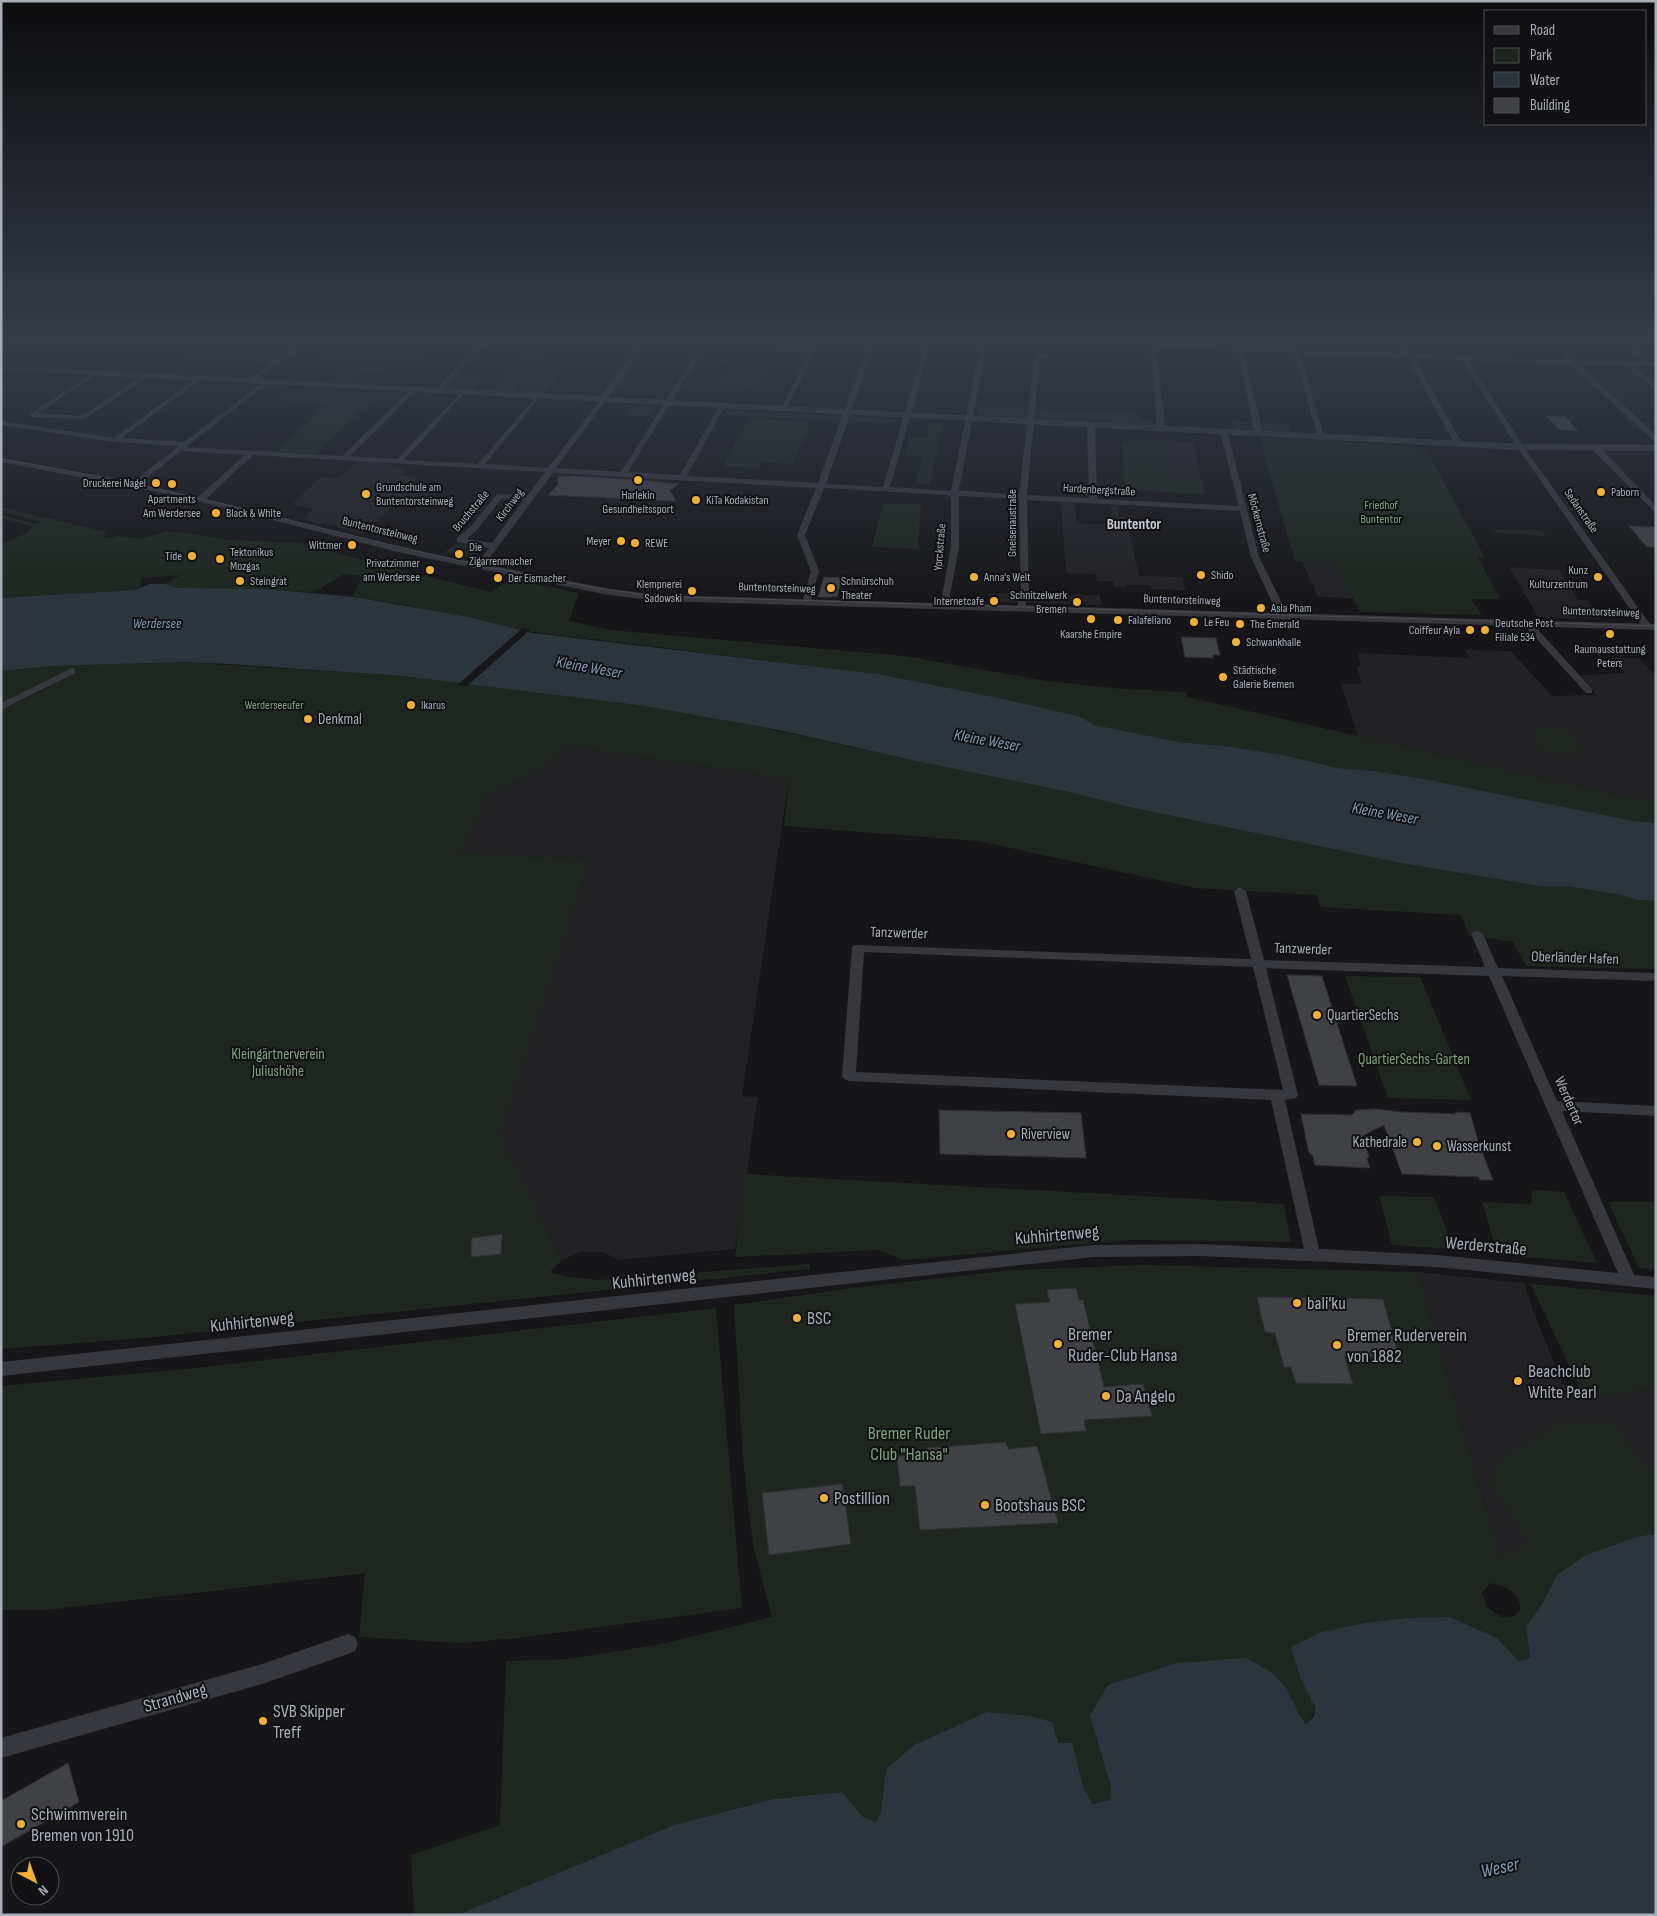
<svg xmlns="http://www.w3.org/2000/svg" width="1657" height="1916" viewBox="0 0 1657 1916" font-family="'Sofia Sans Condensed',sans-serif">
<rect width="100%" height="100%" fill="#161618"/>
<g fill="#222225">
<path d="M206,337H321L298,355L290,354L277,364L176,359Z"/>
<path d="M539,337H558L541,360L570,361L546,393H533L539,386L532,385L533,383H521L514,392L492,391Z"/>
<path d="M457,374L486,375L473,389L443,388Z"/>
<path d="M301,387L342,390L326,403L283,401Z"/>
<path d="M978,407L1138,414L1140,420L1155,421V425L978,415Z"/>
<path d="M727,410L897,419L895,423L724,415Z"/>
<path d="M1233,421L1289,424L1292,432L1235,429Z"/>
<path d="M1159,440L1194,442L1200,479L1162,477Z"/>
<path d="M357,461L393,463L390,468L407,469L401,476L418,477L411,486L436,487L422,502L397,501L365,534L323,523L321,524L303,520L313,509L293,504L320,477L340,478Z"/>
<path d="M1061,502L1075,503L1077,523L1112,525L1111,505L1118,506V517H1126L1139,576L1182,577L1186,590L1151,589L1150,585H1126V587H1115L1113,581H1097L1096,574L1066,573Z"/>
<path d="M1302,561L1334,562L1353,598L1318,597Z"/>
<path d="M1509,567L1559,570L1578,600H1588L1601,619L1538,617Z"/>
<path d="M989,593L1100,595L1102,605L988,602Z"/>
<path d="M1465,650L1511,651L1552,696L1596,695L1581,675L1626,673L1612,658H1638L1656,676V799L1631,798L1358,736L1341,684H1362L1357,668L1361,665L1357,653L1469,658Z"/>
<path d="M570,747L789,779L742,1096L758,1097L735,1249L617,1260L604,1252H580L562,1260L498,1136L590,859L461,853L488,794L522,780Z"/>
<path d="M1418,1272L1524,1283L1533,1310L1562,1383L1584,1397L1656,1389V1466L1645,1467L1656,1497L1500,1557Z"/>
</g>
<g fill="#1e261f" fill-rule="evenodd">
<path d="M321,337H442L408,368L389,367L384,372L364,371L350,383L329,382L356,358L298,355Z"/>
<path d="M226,338L254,339L237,353L205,352Z"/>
<path d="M683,343L724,345H730L729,348L698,347L693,353L676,352Z"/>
<path d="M720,359L752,360V362L773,363L763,384L755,383L754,386H750L747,392L740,391L743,385L706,383L711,375L724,376L730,365L717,364Z"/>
<path d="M342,390L403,393L397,401L372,400L316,454L276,452Z"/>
<path d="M631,405L656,407H657L651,416H622L625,415L629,408L626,407Z"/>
<path d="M749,418L811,422L792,464L761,462L758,468L723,466Z"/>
<path d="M928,423L943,424L930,484H916L922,457L905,455L909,438H927Z"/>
<path d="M1259,437L1419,446L1420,449H1426L1485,558H1478L1500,599H1471L1482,615L1360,612L1334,562L1295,561Z"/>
<path d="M1129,439L1159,440L1163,477L1202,479L1205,494L1125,490L1122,442H1129Z"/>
<path d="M883,503L921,504L918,549L872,547Z"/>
<path d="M1,507L106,532L104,537L111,538L118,536L140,539L169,531L231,540L301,543L384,566L491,592L510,579L579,593L569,621L610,630L904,656L1047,681L1123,689L1186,692L1187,697L1631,798L1656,799V823L1634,821L1424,779L1373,771L1338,768L1283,755L1232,747L1179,742L1095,725L1078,716L999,698L878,674L533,632L399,604L352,596L363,576L344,574L314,592L178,588L165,584L181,575L142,578L140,587L136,590L1,598V545L26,533L33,526L1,518V515L36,524L41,522L1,511Z"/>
<path d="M1494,529L1542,530L1546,536L1496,533Z"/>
<path d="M460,542L481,546L471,557L445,552Z"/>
<path d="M183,662L403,676L645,706L724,719L911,760L1069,792L1129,807L1401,863L1539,886H1567L1622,895L1636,900L1656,901V969L1526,966L1513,942L1469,935L1461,915L1321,907L1317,895L1196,888L978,841L784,826L789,779L570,747L522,780L488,794L461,853L590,859L499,1136L562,1260L550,1272L564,1276L599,1280L810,1264V1269L144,1338L1,1349V710L51,686L34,689L1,705V671L52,666Z"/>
<path d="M1535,728L1562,729L1569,732L1582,750L1577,754L1543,751L1540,750Z"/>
<path d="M1345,976L1420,977L1471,1100L1388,1098Z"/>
<path d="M745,1174L1284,1204L1291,1242L1129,1240L904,1260L878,1250L735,1257Z"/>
<path d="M1532,1190L1564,1192L1597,1263L1498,1255L1482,1202L1531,1204Z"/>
<path d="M1379,1196L1434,1197L1454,1249L1392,1245Z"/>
<path d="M1608,1202H1656V1270L1639,1268Z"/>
<path d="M1143,1265L1418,1272L1500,1557L1528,1544L1515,1517L1491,1485L1495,1464L1561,1422L1616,1424L1644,1467L1656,1466V1534L1640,1536L1557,1575L1541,1606L1526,1626L1530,1658L1519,1661L1497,1638L1450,1617L1407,1618L1365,1623L1300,1677C1309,1695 1323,1708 1306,1724L1300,1716H1090L1111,1787L1110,1800L1093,1804L1084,1789L1079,1768L1065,1744L1058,1743L987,1712L914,1745L886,1769L881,1811L876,1822L863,1817L842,1792L774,1799L674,1825L457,1915H414L411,1855L500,1825L506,1661L568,1659L662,1644L772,1617L753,1545L743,1459L734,1305L859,1287L1013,1270ZM1490,1583C1508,1588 1517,1589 1521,1609L1514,1616L1501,1617L1487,1607L1482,1593Z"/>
<path d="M1524,1283L1656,1296V1389L1584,1397L1531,1285Z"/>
<path d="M716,1308L742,1608L518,1638L461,1643L359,1637L365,1573L47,1610H1V1386L196,1368Z"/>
</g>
<g fill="#2c353c">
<path d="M150,584H165L178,588L265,589L355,597L468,617L533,633L878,674L999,698L1078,716L1095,725L1179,742L1232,747L1283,755L1338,768L1373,771L1424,779L1634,821L1656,823V901L1636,900L1622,895L1567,886H1539L1401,863L1129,807L1069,792L911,760L779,730L645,706L403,676L230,664L183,662L52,666L1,671V598L135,590Z"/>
<path d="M1656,1534V1915H457L674,1825L774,1799L842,1792L863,1817L876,1822L881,1811L886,1769L914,1745L987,1712L1030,1716L1052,1722L1058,1743H1072L1084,1789L1093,1804L1110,1800L1111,1787L1090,1716L1108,1685L1177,1663L1246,1658L1273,1673L1286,1688L1300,1716L1306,1724L1314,1717L1315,1707L1300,1677L1291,1647L1322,1632L1365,1623L1407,1618L1450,1617L1497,1638L1519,1661L1530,1658L1526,1626L1541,1606L1557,1575L1586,1555L1640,1536Z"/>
</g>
<path fill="#161618" d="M523,628L531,629L467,686L457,685Z"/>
<g fill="#404145" stroke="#303034">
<path d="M1546,416H1565L1578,431L1560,430Z"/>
<path d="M576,476L640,480L679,484L670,490L676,501L548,495L558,485V477Z"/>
<path d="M1629,526L1656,527V547H1647Z"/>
<path d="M824,577L842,578L837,597H818Z"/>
<path d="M1181,637L1216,638L1220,655H1213V658L1185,657Z"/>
<path d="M1287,975L1322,976L1357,1086L1319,1085Z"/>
<path d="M1376,1109L1402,1112L1456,1114L1455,1112L1470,1113L1479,1144L1493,1180H1480L1479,1177L1402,1174L1384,1125L1362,1136L1369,1156L1367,1159L1370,1168L1315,1165L1313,1156L1309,1153L1301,1114L1352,1115L1356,1110Z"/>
<path d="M939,1110L1081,1113L1086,1158L940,1154Z"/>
<path d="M502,1234L501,1254L471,1257L472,1238Z"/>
<path d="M1076,1288L1079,1300H1083L1104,1387L1143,1384L1152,1416L1084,1420L1086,1431L1041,1434L1015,1304L1050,1302L1047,1290Z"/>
<path d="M1257,1297L1383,1299L1399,1357L1344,1356L1353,1384L1296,1383L1291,1367H1284L1275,1333L1265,1332Z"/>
<path d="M1006,1442L1008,1449L1037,1446L1058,1523L920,1530L915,1486H900L897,1456L927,1455V1448Z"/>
<path d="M842,1484L851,1544L769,1555L762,1493Z"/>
<path d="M68,1763L79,1802L1,1847V1801Z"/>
</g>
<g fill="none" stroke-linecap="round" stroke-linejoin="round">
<g fill="#37383d" fill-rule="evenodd">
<path d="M304,337H311L252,382H248V380Z"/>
<path d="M871,337H877L826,484L883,487L927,337H933L890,487L951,491L982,337H988L959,490L1019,495L1034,359L1037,354L1049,355V357H1041L1040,359L1027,495L1089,498L1087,425L1091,423L1095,425L1097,499L1239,506L1220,432L1227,430L1259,557L1289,617L1284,620L1279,617L1251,557L1240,511L1027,500L1029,597L1026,602V609L1022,612L1018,609V602L1021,597L1019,499L959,496V546L948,607L944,610L940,607L951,546V497L947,495L824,488L805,535L819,571L810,603L806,606L802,603L811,571L797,535L816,488L553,473L482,568L479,569L398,552L182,497L1,462V458L131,483L179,446L115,442L1,425V421L114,438L198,377L200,378V380L122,438L184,442L266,380L269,382L268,383L186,447L342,456L411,389H415V391L350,456L397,459L463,390L465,391V393L404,460L478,464L538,394L540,395V397L485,464L548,468L601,399L603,398L606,400L556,468L621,472L693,357L696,355L699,357L628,472L680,475L719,406L722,404L725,406L687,476L818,483ZM181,451L245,455L198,497L139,484ZM253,455L545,472L528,495L497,494L470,527L457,538V542L489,548L477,563L398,547L206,499ZM502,498L524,500L492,543L467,539L476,531Z"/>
<path d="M1396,337H1402L1462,443L1461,445L1454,443Z"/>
<path d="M1548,337H1554L1575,362V364H1571Z"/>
<path d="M1619,337H1626L1652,363V365H1648Z"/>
<path d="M491,342L493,343V345L479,349L439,392H435V390L475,347Z"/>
<path d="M1153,342L1156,344L1165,428L1161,430L1157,428L1150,344Z"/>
<path d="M1240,346L1243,348L1263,434L1259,436L1255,434L1237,348Z"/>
<path d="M750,347L813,348L816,350L786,410L781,409L809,352L752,350L749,348Z"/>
<path d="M1296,349L1299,351L1325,439L1318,437L1293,351Z"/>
<path d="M1462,357H1466L1524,447L1652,627L1650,629H1644L1517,447L1461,358Z"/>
<path d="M1625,363H1629L1656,384V390L1625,365Z"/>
<path d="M94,372L99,373L39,413L81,416L144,375L149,376L84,419L32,417L29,415Z"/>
<path d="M1592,445H1598L1656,506V513L1592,449Z"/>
<path d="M1527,620L1530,621L1592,689V693H1586L1524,625V621Z"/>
<path d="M72,668L75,669V673L1,710V703Z"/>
<path d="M1240,887L1246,891L1264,960L1485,967L1471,934L1477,930L1483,934L1498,968L1656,973V981L1502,976L1557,1101L1656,1106V1116L1562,1111L1634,1275L1656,1277V1289L1437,1267L1201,1256L1094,1257L1,1376V1362L1094,1245L1201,1244L1304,1249L1271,1100L849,1081L844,1079L842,1076L852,948L854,945L1251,959L1234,891ZM864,952L1253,967L1283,1090L856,1072ZM1266,968L1489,976L1618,1273L1437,1255L1319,1249L1285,1100L1296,1098L1298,1095Z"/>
<path d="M348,1634L355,1637L358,1644L355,1651L348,1654L262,1684L1,1758V1738L262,1664Z"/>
</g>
<g fill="#37383d" fill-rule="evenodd">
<path d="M644,337H652L609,397L1521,444L1656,445V451L1521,450L1,370V366L601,396Z"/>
<path d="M990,337H1047L1532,360L1656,362V366L1580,365L1656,435V443L1571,365L994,339Z"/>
<path d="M479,563L609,589L660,595L1656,624V630L660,601L609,595L475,568L474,566Z"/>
</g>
<path stroke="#4a4c52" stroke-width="1" d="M1,459C46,467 91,474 135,484C308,521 477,573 653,596L1656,626"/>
</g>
<linearGradient id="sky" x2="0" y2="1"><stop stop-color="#0c0c0d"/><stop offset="0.56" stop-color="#363c48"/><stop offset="1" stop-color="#363c48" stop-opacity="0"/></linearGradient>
<rect width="1657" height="605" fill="url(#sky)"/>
<g fill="#f2b134" stroke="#111113" stroke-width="2">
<circle cx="638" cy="480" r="5"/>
<circle cx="156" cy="483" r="5"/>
<circle cx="172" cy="484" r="5"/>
<circle cx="1601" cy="492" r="5"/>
<circle cx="366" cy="494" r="5"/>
<circle cx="696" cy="500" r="5"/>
<circle cx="216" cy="513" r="5"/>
<circle cx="621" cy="541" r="5"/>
<circle cx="635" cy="543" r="5"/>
<circle cx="352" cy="545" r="5"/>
<circle cx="459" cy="554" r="5"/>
<circle cx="192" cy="556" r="5"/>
<circle cx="220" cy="559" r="5"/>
<circle cx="430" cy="570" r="5"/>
<circle cx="1201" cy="575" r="5"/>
<circle cx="974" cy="577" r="5"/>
<circle cx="1598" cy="577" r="5"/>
<circle cx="498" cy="578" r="5"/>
<circle cx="240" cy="581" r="5"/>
<circle cx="831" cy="588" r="5"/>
<circle cx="692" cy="591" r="5"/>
<circle cx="994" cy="601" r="5"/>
<circle cx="1077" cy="602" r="5"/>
<circle cx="1261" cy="608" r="5"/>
<circle cx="1091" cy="619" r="5"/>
<circle cx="1118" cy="620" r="5"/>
<circle cx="1194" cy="622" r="5"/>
<circle cx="1240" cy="624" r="5"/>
<circle cx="1470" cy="630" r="5"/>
<circle cx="1485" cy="630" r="5"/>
<circle cx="1610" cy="634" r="5"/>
<circle cx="1236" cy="642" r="5"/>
<circle cx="1223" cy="677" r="5"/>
<circle cx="411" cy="705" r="5"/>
<circle cx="308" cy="719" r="5"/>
<circle cx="1317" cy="1015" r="5"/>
<circle cx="1011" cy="1134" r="5"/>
<circle cx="1417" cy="1142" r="5"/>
<circle cx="1437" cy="1146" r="5"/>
<circle cx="1297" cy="1303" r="5"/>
<circle cx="797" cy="1318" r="5"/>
<circle cx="1058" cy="1344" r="5"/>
<circle cx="1337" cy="1345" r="5"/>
<circle cx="1518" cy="1381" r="5"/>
<circle cx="1106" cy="1396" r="5"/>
<circle cx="824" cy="1498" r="5"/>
<circle cx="985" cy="1505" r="5"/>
<circle cx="263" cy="1721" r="5"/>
<circle cx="21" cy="1824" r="5"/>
</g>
<g text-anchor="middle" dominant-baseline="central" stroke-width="4" stroke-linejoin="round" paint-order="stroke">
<g font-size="12" fill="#a8adb8" stroke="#111113" text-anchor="start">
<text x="146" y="483" text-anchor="end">Druckerei Nagel</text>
<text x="376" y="487">Grundschule am<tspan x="376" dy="14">Buntentorsteinweg</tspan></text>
<text x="1611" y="492">Paborn</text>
<text x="638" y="495" text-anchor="middle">Harlekin<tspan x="638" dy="14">Gesundheitssport</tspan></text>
<text x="172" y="499" text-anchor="middle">Apartments<tspan x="172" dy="14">Am Werdersee</tspan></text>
<text x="706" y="500">KiTa Kodakistan</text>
<text x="226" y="513">Black &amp; White</text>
<text x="611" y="541" text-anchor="end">Meyer</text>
<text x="645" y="543">REWE</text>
<text x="342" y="545" text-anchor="end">Wittmer</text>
<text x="469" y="547">Die<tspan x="469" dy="14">Zigarrenmacher</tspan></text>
<text x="230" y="552">Tektonikus<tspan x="230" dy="14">Mozgas</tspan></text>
<text x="182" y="556" text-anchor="end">Tide</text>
<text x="420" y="563" text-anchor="end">Privatzimmer<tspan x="420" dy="14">am Werdersee</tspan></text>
<text x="1588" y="570" text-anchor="end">Kunz<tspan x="1588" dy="14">Kulturzentrum</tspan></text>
<text x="1211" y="575">Shido</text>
<text x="984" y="577">Anna's Welt</text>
<text x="508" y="578">Der Eismacher</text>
<text x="250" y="581">Steingrat</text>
<text x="841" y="581">Schnürschuh<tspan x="841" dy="14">Theater</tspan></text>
<text x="682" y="584" text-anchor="end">Klempnerei<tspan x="682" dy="14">Sadowski</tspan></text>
<text x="1067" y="595" text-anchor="end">Schnitzelwerk<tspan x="1067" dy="14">Bremen</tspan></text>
<text x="984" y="601" text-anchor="end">Internetcafe</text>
<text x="1271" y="608">Asia Pham</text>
<text x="1128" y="620">Falafeliano</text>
<text x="1204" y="622">Le Feu</text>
<text x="1495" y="623">Deutsche Post<tspan x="1495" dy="14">Filiale 534</tspan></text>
<text x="1250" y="624">The Emerald</text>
<text x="1460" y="630" text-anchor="end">Coiffeur Ayla</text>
<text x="1091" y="634" text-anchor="middle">Kaarshe Empire</text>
<text x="1246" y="642">Schwankhalle</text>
<text x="1610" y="649" text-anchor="middle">Raumausstattung<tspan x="1610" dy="14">Peters</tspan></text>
<text x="1233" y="670">Städtische<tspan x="1233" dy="14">Galerie Bremen</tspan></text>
<text x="421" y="705">Ikarus</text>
</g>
<g font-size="12" fill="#a8adb8" stroke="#111113">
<text transform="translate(1099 490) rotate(3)">Hardenbergstraße</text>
<text transform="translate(510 505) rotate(-53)">Kirchweg</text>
<text transform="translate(471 511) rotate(-50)">Bruchstraße</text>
<text transform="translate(1581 511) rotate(55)">Sedanstraße</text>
<text transform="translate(1012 523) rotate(-90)">Gneisenaustraße</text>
<text transform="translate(1259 523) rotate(75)">Möckernstraße</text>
<text transform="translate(380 530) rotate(14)">Buntentorsteinweg</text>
<text transform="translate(940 547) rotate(-85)">Yorckstraße</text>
<text transform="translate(777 588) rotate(2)">Buntentorsteinweg</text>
<text transform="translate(1182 600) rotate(2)">Buntentorsteinweg</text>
<text transform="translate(1601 612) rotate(2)">Buntentorsteinweg</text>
</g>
<g font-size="12" fill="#7fa381" stroke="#111113">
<text x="1381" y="505">Friedhof<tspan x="1381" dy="14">Buntentor</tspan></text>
<text x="274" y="705">Werderseeufer</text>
</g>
<g font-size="14" font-style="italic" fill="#7f9bb3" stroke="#111113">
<text x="157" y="623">Werdersee</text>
</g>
<g font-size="15" font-weight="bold" fill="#c9ccd4" stroke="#111113">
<text x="1134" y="524">Buntentor</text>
</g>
<g font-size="15" fill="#a8adb8" stroke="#111113" text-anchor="start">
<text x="318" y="719">Denkmal</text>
<text x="1327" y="1015">QuartierSechs</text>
<text x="1021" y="1134">Riverview</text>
<text x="1407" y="1142" text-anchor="end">Kathedrale</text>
<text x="1447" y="1146">Wasserkunst</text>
</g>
<g font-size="15" fill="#a8adb8" stroke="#111113">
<text transform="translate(899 933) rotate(2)">Tanzwerder</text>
<text transform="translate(1303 949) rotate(2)">Tanzwerder</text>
<text transform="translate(1575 958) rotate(2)">Oberländer Hafen</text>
<text transform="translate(1569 1101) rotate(66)">Werdertor</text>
</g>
<g font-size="15" fill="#7fa381" stroke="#111113">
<text x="278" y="1054">Kleingärtnerverein<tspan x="278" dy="17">Juliushöhe</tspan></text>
<text x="1414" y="1059">QuartierSechs-Garten</text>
</g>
<g font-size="16" font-style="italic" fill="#7f9bb3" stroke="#111113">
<text transform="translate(589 668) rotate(10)">Kleine Weser</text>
<text transform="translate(987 741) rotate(10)">Kleine Weser</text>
<text transform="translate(1385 814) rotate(10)">Kleine Weser</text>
</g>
<g font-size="18" fill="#a8adb8" stroke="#111113">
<text transform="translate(1057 1235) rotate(-5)">Kuhhirtenweg</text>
<text transform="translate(1486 1246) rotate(5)">Werderstraße</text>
<text transform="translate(654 1279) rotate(-6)">Kuhhirtenweg</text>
<text transform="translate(252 1322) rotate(-6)">Kuhhirtenweg</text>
<text transform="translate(175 1698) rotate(-16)">Strandweg</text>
</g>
<g font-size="18" fill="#a8adb8" stroke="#111113" text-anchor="start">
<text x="1307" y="1303">bali'ku</text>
<text x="807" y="1318">BSC</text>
<text x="1068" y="1334">Bremer<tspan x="1068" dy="21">Ruder-Club Hansa</tspan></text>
<text x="1347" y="1335">Bremer Ruderverein<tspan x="1347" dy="21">von 1882</tspan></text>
<text x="1528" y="1371">Beachclub<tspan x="1528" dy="21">White Pearl</tspan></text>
<text x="1116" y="1396">Da Angelo</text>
<text x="834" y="1498">Postillion</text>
<text x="995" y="1505">Bootshaus BSC</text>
<text x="273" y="1711">SVB Skipper<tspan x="273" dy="21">Treff</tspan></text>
<text x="31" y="1814">Schwimmverein<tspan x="31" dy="21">Bremen von 1910</tspan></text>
</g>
<g font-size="18" fill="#7fa381" stroke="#111113">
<text x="909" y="1433">Bremer Ruder<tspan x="909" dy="21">Club "Hansa"</tspan></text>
</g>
<g font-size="19" font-style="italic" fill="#7f9bb3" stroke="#111113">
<text transform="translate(1500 1868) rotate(-12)">Weser</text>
</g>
</g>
<rect width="1657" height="1916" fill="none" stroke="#a8adb8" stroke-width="5"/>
<rect x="1484" y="10" width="162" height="115" fill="#111113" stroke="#4d4f55"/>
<rect x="1494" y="26" width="25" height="8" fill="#37383d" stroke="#4d4f55"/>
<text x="1530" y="35" font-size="15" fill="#a8adb8">Road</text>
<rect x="1494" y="48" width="25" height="15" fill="#1e261f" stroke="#4d4f55"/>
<text x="1530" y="60" font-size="15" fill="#a8adb8">Park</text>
<rect x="1494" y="72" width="25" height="15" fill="#2c353c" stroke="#4d4f55"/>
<text x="1530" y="85" font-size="15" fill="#a8adb8">Water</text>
<rect x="1494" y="98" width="25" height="15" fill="#404145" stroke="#4d4f55"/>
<text x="1530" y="110" font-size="15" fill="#a8adb8">Building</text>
<g transform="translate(35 1881) rotate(139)"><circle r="24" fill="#111113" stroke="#4d4f55"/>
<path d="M0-4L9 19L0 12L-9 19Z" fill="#f2b134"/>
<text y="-8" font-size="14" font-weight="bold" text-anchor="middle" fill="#a8adb8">N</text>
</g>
</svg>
